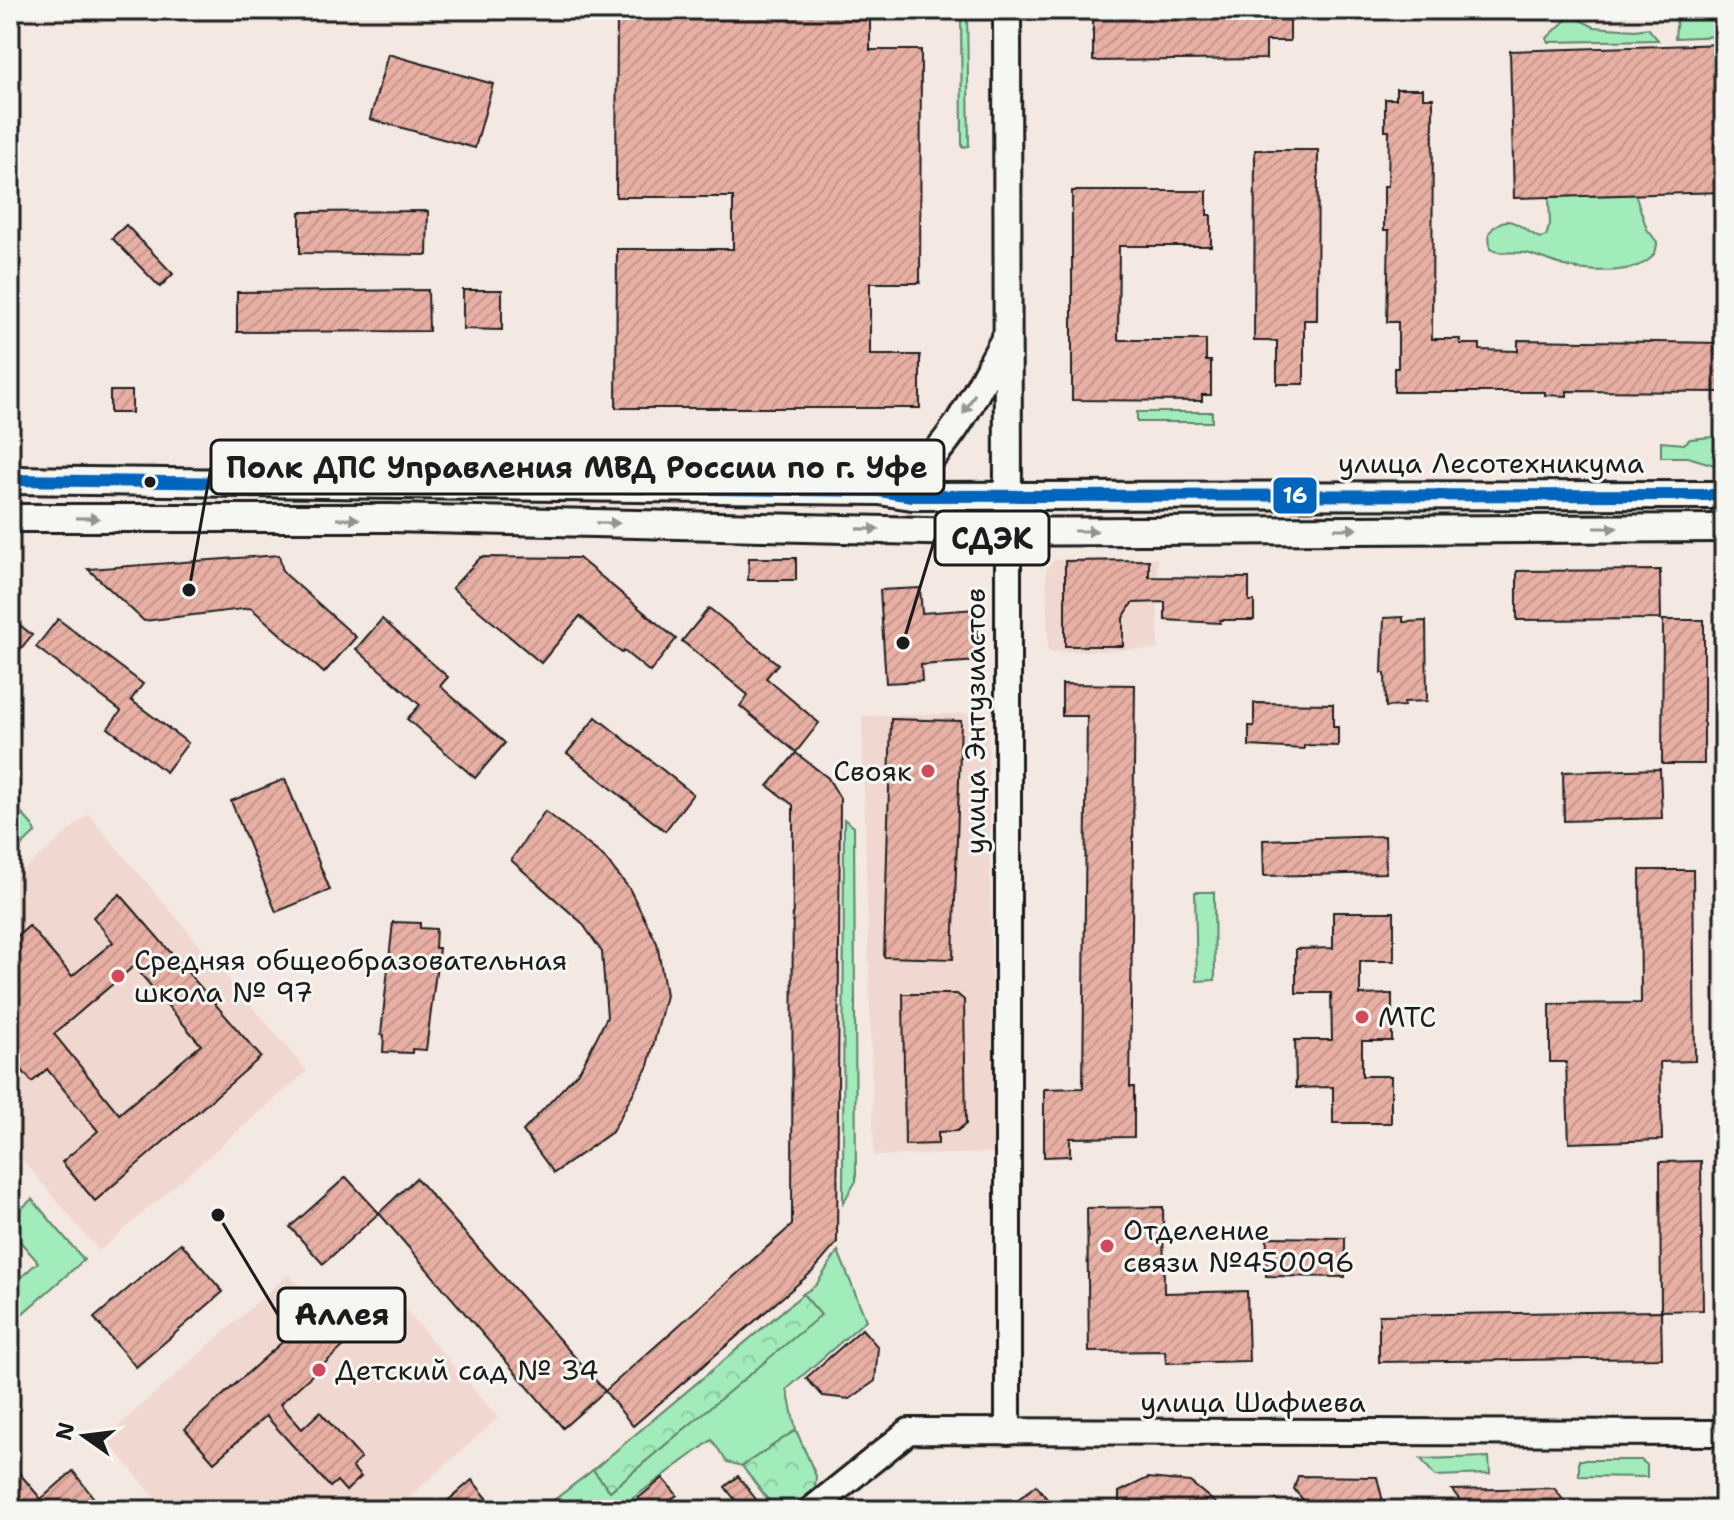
<svg xmlns="http://www.w3.org/2000/svg" width="1734" height="1520" viewBox="0 0 1734 1520" font-family="'Shantell Sans',sans-serif">
<defs>
<pattern id="forest-crowns" width="20" height="18" patternUnits="userSpaceOnUse" patternTransform="scale(2)"><rect width="20" height="18" fill="#a2ebba"/><path d="M2 6a3 3 0 1 1 6 0M12 15a3 3 0 1 1 6 0" fill="none" stroke="#8bc99f"/></pattern>
<pattern id="building-hatch" width="6" height="6" patternUnits="userSpaceOnUse" patternTransform="scale(2)"><rect width="6" height="6" fill="#e8afa4"/><path d="M-1 1l2-2M0 6l6-6M5 7l2-2" fill="none" stroke="#c6968d"/></pattern>
</defs>
<rect width="100%" height="100%" fill="#f3e8e2"/>
<filter id="ink" filterUnits="userSpaceOnUse"><feTurbulence type="fractalNoise" baseFrequency=".0125" numOctaves="2"/><feDisplacementMap in="SourceGraphic" scale="16" xChannelSelector="R" yChannelSelector="G"/><feConvolveMatrix kernelMatrix="1 2 1 2 8 2 1 2 1" color-interpolation-filters="sRGB"/></filter>
<g filter="url(#ink)">
<g fill="#f0d7cf">
<path d="M1157,558L1158,649L1048,652L1046,571L1049,565L1055,560Z"/>
<path d="M988,713L994,1153L874,1156L862,716Z"/>
<path d="M88,814L307,1071L99,1251L10,1145V882Z"/>
<path d="M288,1275L342,1321L386,1287L498,1418L395,1510H165L105,1438Z"/>
</g>
<g fill="#a2ebba" stroke="#5f846b" stroke-width="2">
<path d="M961,10H967L969,146L962,147Z"/>
<path d="M1683,10H1724V36L1675,38L1677,16Z"/>
<path d="M1571,15L1594,27L1635,30L1648,28L1658,40L1548,42L1547,38Z"/>
<path d="M1635,194L1647,229L1657,242C1658,275 1596,273 1573,268C1557,265 1542,257 1526,253C1514,251 1499,255 1490,249L1489,233C1508,207 1521,230 1540,238L1546,236L1550,224L1549,197Z"/>
<rect x="1137" y="412" width="75" height="10"/>
<path d="M1724,436V468L1688,457H1661V442L1684,444L1690,439Z"/>
<path d="M10,800L33,826L35,833L10,857Z"/>
<path d="M844,819L854,827L856,1181L843,1203Z"/>
<path d="M1195,892H1214L1215,980L1197,981Z"/>
<path d="M32,1199L84,1260L16,1319L10,1312V1287L38,1262L10,1230V1219Z"/>
<path d="M838,1251L866,1320L787,1389L796,1430L742,1466L727,1462L712,1440L617,1510H541L593,1470L610,1491L820,1315L803,1294L816,1285Z"/>
<path d="M1489,1457L1490,1474L1435,1476L1421,1459Z"/>
<path d="M1579,1460H1641L1647,1465V1477L1579,1476Z"/>
</g>
<g fill="url(#forest-crowns)" stroke="#5f846b" stroke-width="2">
<path d="M803,1294L821,1315L610,1491L593,1470Z"/>
<path d="M796,1430L816,1476L815,1488L789,1510H776L742,1466Z"/>
</g>
<g fill="url(#building-hatch)" stroke="#1c1c1c" stroke-width="2" fill-rule="evenodd">
<path d="M617,10H870V50H921L920,283H870V355H920V408H616L617,249H733V197H616Z"/>
<path d="M1093,10L1290,12V41H1266V59L1093,61Z"/>
<path d="M1724,44V192L1514,198L1510,51Z"/>
<path d="M388,54L493,84L475,148L370,119Z"/>
<path d="M1396,89H1423V98H1433L1432,339H1460V344H1480V350L1518,351V340L1724,343V392L1567,391V396L1545,395V392H1394V368H1398V322H1387L1389,230H1384V186H1388L1389,131H1385V99H1396Z"/>
<path d="M1255,150H1318L1317,320H1304V384H1277V341H1254Z"/>
<path d="M1072,191H1207V215H1211V246H1119L1118,340H1206V361H1211V395H1202V401L1072,400Z"/>
<path d="M428,211L427,255L300,253V212Z"/>
<path d="M126,225L173,274L160,287L112,238Z"/>
<path d="M428,290L429,331L237,332V292Z"/>
<path d="M463,290H502V330L463,329Z"/>
<rect x="110" y="391" width="22" height="22"/>
<path d="M279,555L283,572L356,637L324,673L251,608L144,621L88,569Z"/>
<path d="M481,557L579,558L676,639L650,672L624,651L622,653L612,646L580,616L541,663L452,588Z"/>
<path d="M749,558H796V580H748Z"/>
<path d="M1149,560V577L1249,578V601H1254V620H1220V623L1165,620V602L1132,603L1123,618V646H1065V561Z"/>
<path d="M1660,570L1661,619L1517,620V571Z"/>
<path d="M920,588L922,613L976,609L979,661L921,665L922,681L886,683L880,590Z"/>
<path d="M709,608L778,664L766,678L819,723L796,752L740,706L748,695L682,641Z"/>
<path d="M10,617L32,635L10,662Z"/>
<path d="M1403,617V622L1426,621L1427,701L1404,702V706L1386,707L1385,673H1382L1384,618Z"/>
<path d="M58,619L143,684L131,700L188,743L166,772L108,728L121,711L36,647Z"/>
<path d="M382,619L448,677L440,686L505,743L475,778L407,719L420,705L356,649Z"/>
<path d="M1663,620H1704V764H1662Z"/>
<path d="M1062,684L1135,685L1130,1087H1134V1137L1070,1138V1156L1044,1157V1089L1083,1088L1087,716H1062Z"/>
<path d="M1254,703L1333,704V727H1338V746L1304,745V749L1249,746V726H1254Z"/>
<path d="M596,717L693,794L665,831L567,753Z"/>
<path d="M891,719L961,721L953,959L884,957Z"/>
<path d="M796,753L828,778L840,798L837,1243L813,1271L633,1426L605,1391L792,1225L793,805L768,786Z"/>
<path d="M1660,769L1662,818L1564,821L1563,772Z"/>
<path d="M285,779L330,890L276,912L231,801Z"/>
<path d="M545,811L603,856L629,888L657,943L666,995L648,1066L612,1132L554,1173L523,1131L580,1070L607,1017L602,952L582,923L511,860Z"/>
<path d="M1385,836L1386,873L1264,876L1263,840Z"/>
<path d="M1640,870H1693L1695,1061L1660,1062L1662,1140L1569,1143L1566,1062H1550V1004L1641,1003Z"/>
<path d="M120,894L261,1057L95,1201L62,1162L98,1131L47,1069L32,1082L10,1056V943L29,926L72,976L113,942L93,917ZM134,966L201,1045L119,1114L54,1034Z"/>
<path d="M1333,912H1394V961H1360V995L1392,994V1041H1362V1076H1391V1123H1333V1087L1296,1088L1295,1040H1332L1331,993H1296V949L1333,948Z"/>
<path d="M393,922L420,923V928L436,929L435,948H439L426,1050L412,1049V1053L383,1052L384,1035L381,1034Z"/>
<path d="M903,994H957L964,1000L966,1124L957,1131L938,1132V1144L905,1145Z"/>
<path d="M1701,1161L1703,1310L1661,1311L1660,1162Z"/>
<path d="M346,1177L379,1213L323,1264L290,1227Z"/>
<path d="M416,1178L605,1391L563,1428L379,1213Z"/>
<path d="M1163,1207L1164,1293L1247,1291L1249,1361L1166,1363L1165,1351L1089,1352L1087,1208Z"/>
<path d="M1267,1237L1345,1238V1277L1266,1276Z"/>
<path d="M181,1243L223,1292L136,1367L94,1318Z"/>
<path d="M1661,1311L1662,1358L1379,1362V1315Z"/>
<path d="M316,1312L345,1345L280,1404L302,1429L320,1412L361,1458L352,1467L361,1477L346,1491L337,1481L330,1487L266,1416L214,1462L185,1429Z"/>
<path d="M862,1329L878,1347L875,1381L850,1399L823,1396L806,1378Z"/>
<path d="M10,1462L41,1499L28,1510H10Z"/>
<path d="M73,1471L103,1510H51L41,1499Z"/>
<path d="M738,1476L758,1502L748,1510H743L725,1487Z"/>
<path d="M1298,1476L1377,1477L1385,1510H1311L1294,1489Z"/>
<path d="M663,1478L677,1495L658,1510H624Z"/>
<path d="M1148,1478L1190,1482L1224,1510H1119V1492Z"/>
<path d="M472,1480L497,1510H437Z"/>
<path d="M1036,1485L1056,1510H1005Z"/>
<path d="M1554,1488L1571,1510H1468L1452,1490Z"/>
</g>
<g fill="none" stroke-linecap="round" stroke-linejoin="round">
<defs>
<g id="tertiary">
<path d="M1008,531V1432"/>
<path d="M811,1510L909,1431L1724,1433"/>
</g>
<g id="secondary">
<path d="M1007,10L1008,510"/>
<path d="M10,480L879,491L912,496L1724,495"/>
<path d="M879,491C890,486 904,482 913,474C956,442 979,385 1005,339"/>
<path d="M10,518H391L965,532L1724,528"/>
</g>
</defs>
<use href="#tertiary" stroke="#1c1c1c" stroke-width="30"/>
<use href="#secondary" stroke="#1c1c1c" stroke-width="32"/>
<use href="#tertiary" stroke="#f6f6f2" stroke-width="24"/>
<use href="#secondary" stroke="#f6f6f2" stroke-width="26"/>
<defs>
<path id="bus-1" d="M10,480L879,491L912,496L1724,495"/>
</defs>
<use href="#bus-1" stroke="#f6f6f2" stroke-width="18"/>
<use href="#bus-1" stroke="#0065bd" stroke-width="12"/>
</g>
<defs><path id="oneway-solid" d="M-6-.8H1V-3.2L6.5 0L1 3.2V.8H-6Z" transform="scale(2)"/></defs>
<g fill="#949492">
<use href="#oneway-solid" transform="translate(969 404) rotate(120)"/>
<use href="#oneway-solid" transform="translate(88 518) rotate(1)"/>
<use href="#oneway-solid" transform="translate(348 519)"/>
<use href="#oneway-solid" transform="translate(608 523) rotate(1)"/>
<use href="#oneway-solid" transform="translate(1606 528)"/>
<use href="#oneway-solid" transform="translate(868 529) rotate(1)"/>
<use href="#oneway-solid" transform="translate(1346 529)"/>
<use href="#oneway-solid" transform="translate(1086 531)"/>
</g>
</g>
<circle fill="#1c1c1c" stroke="#f6f6f2" stroke-width="3" cx="150" cy="482" r="7"/>
<g fill="#d1495b" stroke="#f6f6f2" stroke-width="3">
<circle cx="928" cy="771" r="8"/>
<circle cx="118" cy="976" r="8"/>
<circle cx="1362" cy="1017" r="8"/>
<circle cx="1107" cy="1246" r="8"/>
<circle cx="319" cy="1370" r="8"/>
</g>
<g text-anchor="middle" dominant-baseline="central" stroke-width="6" stroke-linejoin="round" paint-order="stroke">
<g font-size="28" fill="#1c1c1c" stroke="#f6f6f2">
<text x="1491" y="463">улица Лесотехникума</text>
<text transform="translate(975 721) rotate(-90)">улица Энтузиастов</text>
<text x="1253" y="1402">улица Шафиева</text>
</g>
<g font-size="28" fill="#1c1c1c" stroke="#f6f6f2" text-anchor="start">
<text x="912" y="771" text-anchor="end">Свояк</text>
<text x="134" y="960">Средняя общеобразовательная<tspan x="134" dy="32">школа № 97</tspan></text>
<text x="1378" y="1017">МТС</text>
<text x="1123" y="1230">Отделение<tspan x="1123" dy="32">связи №450096</tspan></text>
<text x="335" y="1370">Детский сад № 34</text>
</g>
</g>
<path fill="none" stroke="#1c1c1c" stroke-width="3" d="M189 590L211 467M903 643L935 538M218 1215L278 1315"/>
<g fill="#1c1c1c" stroke="#f6f6f2" stroke-width="3">
<circle cx="189" cy="590" r="8"/>
<circle cx="903" cy="643" r="8"/>
<circle cx="218" cy="1215" r="8"/>
</g>
<g fill="#f6f6f2" stroke="#1c1c1c" stroke-width="3">
<rect x="211" y="440" width="733" height="54" rx="8"/>
<rect x="935" y="511" width="114" height="54" rx="8"/>
<rect x="278" y="1288" width="127" height="54" rx="8"/>
</g>
<g font-size="30" text-anchor="middle" font-weight="bold" fill="#1c1c1c">
<text x="577" y="478">Полк ДПС Управления МВД России по г. Уфе</text>
<text x="992" y="549">СДЭК</text>
<text x="342" y="1325">Аллея</text>
</g>
<rect stroke="#f6f6f2" stroke-width="3" x="1272" y="476" width="46" height="39" rx="8" fill="#0065bd"/>
<g font-size="22" text-anchor="middle" font-weight="bold" fill="#fff">
<text x="1295" y="503">16</text>
</g>
<rect width="1734" height="1520" fill="none" stroke="#f6f6f2" stroke-width="40"/>
<rect x="20" y="20" width="1694" height="1480" fill="none" stroke="#1c1c1c" stroke-width="3" filter="url(#ink)"/>
<g transform="translate(84 1436) rotate(284)" stroke="#f6f6f2" stroke-width="6" paint-order="stroke">
<path d="M0-6L14 30L0 20L-14 30Z" fill="#1c1c1c"/>
<text y="-12" font-size="22" font-weight="bold" text-anchor="middle" fill="#1c1c1c">N</text>
</g>
</svg>
